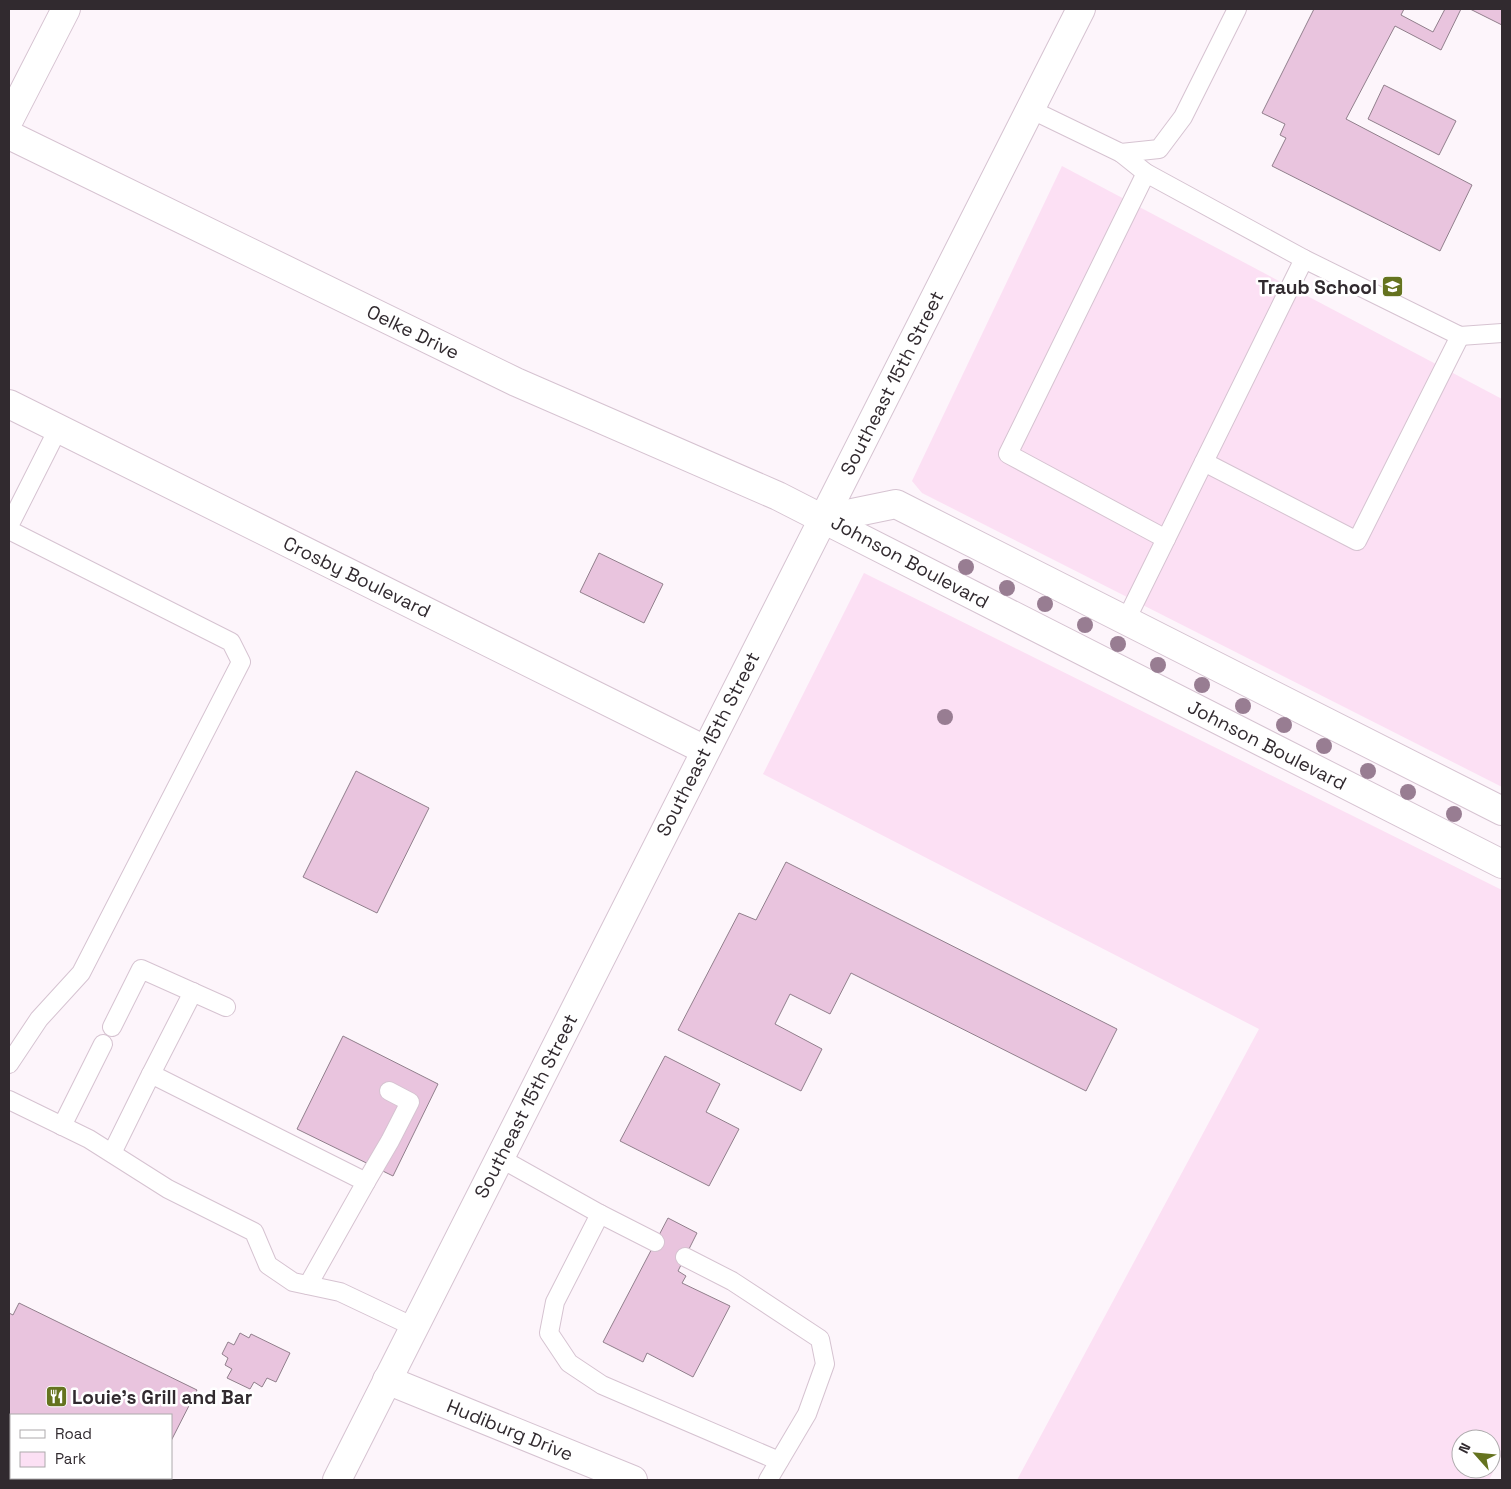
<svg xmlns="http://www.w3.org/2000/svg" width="1511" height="1489" viewBox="0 0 1511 1489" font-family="'Space Grotesk',sans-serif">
<rect width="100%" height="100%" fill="#fdf5fb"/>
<g fill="#fce0f4" fill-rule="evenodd">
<path d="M1062,166L1502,399V787L922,493L912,481Z"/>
<path d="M864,573L1502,890V1455L1489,1480H1017L1259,1029L763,774ZM1461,1439H1491V1469H1461Z"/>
</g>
<g fill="#e9c4de" stroke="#917f8c">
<path d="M1314,9H1404L1401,15L1433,32L1445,9H1461L1441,50L1395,26L1346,119L1472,185L1440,251L1272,166L1286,138L1280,135L1285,124L1262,113Z"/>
<path d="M1470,9H1502V25Z"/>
<path d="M1384,85L1456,121L1439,155L1368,119Z"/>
<path d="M599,553L663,584L644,623L580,592Z"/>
<path d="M356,771L429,808L377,913L303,877Z"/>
<path d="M786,862L1117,1029L1086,1091L851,973L830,1014L790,994L775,1024L822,1049L801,1091L678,1030L739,913L756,920Z"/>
<path d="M343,1036L438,1084L393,1176L297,1129Z"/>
<path d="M665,1056L720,1084L706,1112L739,1129L709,1186L620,1141Z"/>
<path d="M668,1218L697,1233L678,1271L686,1276L682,1283L730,1306L693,1377L647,1353L643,1362L603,1342Z"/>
<path d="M19,1303L197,1390L171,1441V1415H11V1451L9,1450V1313L13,1315Z"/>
<path d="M240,1333L249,1338L251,1334L290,1353L276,1382L267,1378L262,1387L254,1382L250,1389L227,1378L232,1369L225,1365L228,1358L222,1354L228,1342L234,1345Z"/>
<path d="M65,1478H153L152,1480H70Z"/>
</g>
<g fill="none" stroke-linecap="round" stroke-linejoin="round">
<defs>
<g id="lane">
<path d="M1032,110L1121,153L1159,149L1183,117L1237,9"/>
<path d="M1121,153L1146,173L1304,259L1126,620"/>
<path d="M1146,173L1008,454L1166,539"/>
<path d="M1304,259L1460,336L1502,333"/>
<path d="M1204,462L1357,541L1460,336"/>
<path d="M9,526L58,429"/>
<path d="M9,530L231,642L241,662L81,973L39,1019L9,1064"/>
<path d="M112,1027L141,969L226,1007"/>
<path d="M151,1074L193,992"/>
<path d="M9,1100L89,1139L168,1189L254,1232L268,1265L293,1282L340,1292L414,1327"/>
<path d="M62,1126L103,1044"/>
<path d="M112,1153L151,1074L366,1182L308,1285"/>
<path d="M500,1158L600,1214L655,1242"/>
<path d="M366,1182L390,1141L410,1102L389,1091"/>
<path d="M600,1214L555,1302L549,1333L569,1363L602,1385L779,1461"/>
<path d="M685,1257L732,1281L820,1339L825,1364L807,1414L768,1480"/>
</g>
<g id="street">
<path d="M9,120L66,9"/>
<path d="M9,135L516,382L778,496L823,519"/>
<path d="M9,404L705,750"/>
</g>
<g id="secondary">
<path d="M823,519L1502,864"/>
<path d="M823,519L896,504L1502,811"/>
<path d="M387,1380L633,1480"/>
<path d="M337,1480L1081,9"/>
</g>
</defs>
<use href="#lane" stroke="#d6c3d1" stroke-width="20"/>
<use href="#street" stroke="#d6c3d1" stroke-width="30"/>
<use href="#secondary" stroke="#d6c3d1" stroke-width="30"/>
<use href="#lane" stroke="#fff" stroke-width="18"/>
<use href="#street" stroke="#fff" stroke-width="28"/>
<use href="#secondary" stroke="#fff" stroke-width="28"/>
</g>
<g fill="#987d92">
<circle cx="966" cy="567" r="8"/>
<circle cx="1007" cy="588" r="8"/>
<circle cx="1045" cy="604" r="8"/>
<circle cx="1085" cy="625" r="8"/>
<circle cx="1118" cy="644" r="8"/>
<circle cx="1158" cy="665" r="8"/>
<circle cx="1202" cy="685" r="8"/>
<circle cx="1243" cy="706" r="8"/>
<circle cx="945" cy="717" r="8"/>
<circle cx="1284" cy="725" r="8"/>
<circle cx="1324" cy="746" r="8"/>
<circle cx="1368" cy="771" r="8"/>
<circle cx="1408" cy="792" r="8"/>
<circle cx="1454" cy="814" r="8"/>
</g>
<defs>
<symbol id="school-square" viewBox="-11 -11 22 22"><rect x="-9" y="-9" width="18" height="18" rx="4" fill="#65731f" stroke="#fff"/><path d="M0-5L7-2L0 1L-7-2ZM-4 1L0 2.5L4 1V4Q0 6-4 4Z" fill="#fff"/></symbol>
<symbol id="restaurant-square" viewBox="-11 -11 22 22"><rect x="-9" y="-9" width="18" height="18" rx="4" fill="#65731f" stroke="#fff"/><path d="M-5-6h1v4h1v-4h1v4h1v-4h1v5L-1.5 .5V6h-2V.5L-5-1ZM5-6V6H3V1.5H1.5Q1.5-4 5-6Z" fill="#fff"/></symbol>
</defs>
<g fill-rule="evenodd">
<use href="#school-square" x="1380" y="274" width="25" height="25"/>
<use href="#restaurant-square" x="44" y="1384" width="25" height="25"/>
</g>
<g text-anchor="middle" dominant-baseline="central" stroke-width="5" stroke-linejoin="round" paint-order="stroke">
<g font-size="19" font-weight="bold" fill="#312a2f" stroke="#fff" text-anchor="end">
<text x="1377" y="287">Traub School</text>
<text x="72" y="1397" text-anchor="start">Louie's Grill and Bar</text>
</g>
<g font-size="19" fill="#312a2f" stroke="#fff">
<text transform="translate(413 332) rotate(26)">Oelke Drive</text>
<text transform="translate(892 383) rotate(-63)">Southeast 15th Street</text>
<text transform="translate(910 562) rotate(28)">Johnson Boulevard</text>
<text transform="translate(357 577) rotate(26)">Crosby Boulevard</text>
<text transform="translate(708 744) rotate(-63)">Southeast 15th Street</text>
<text transform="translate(1267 745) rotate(27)">Johnson Boulevard</text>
<text transform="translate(526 1106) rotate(-63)">Southeast 15th Street</text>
<text transform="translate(510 1430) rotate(22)">Hudiburg Drive</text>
</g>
</g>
<rect width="1511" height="1489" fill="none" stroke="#312a2f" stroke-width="20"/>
<rect x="10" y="1414" width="162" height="65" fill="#ffffff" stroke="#adaaac"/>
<rect x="20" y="1430" width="25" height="8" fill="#ffffff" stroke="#adaaac"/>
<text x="55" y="1439" font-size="15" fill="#312a2f">Road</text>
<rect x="20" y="1452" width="25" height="15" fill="#fce0f4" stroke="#adaaac"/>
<text x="55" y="1464" font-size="15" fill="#312a2f">Park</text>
<g transform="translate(1476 1454) rotate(297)"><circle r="24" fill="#ffffff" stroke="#adaaac"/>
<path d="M0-4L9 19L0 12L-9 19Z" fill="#65731f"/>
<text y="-8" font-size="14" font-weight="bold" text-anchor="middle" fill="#312a2f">N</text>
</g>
</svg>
